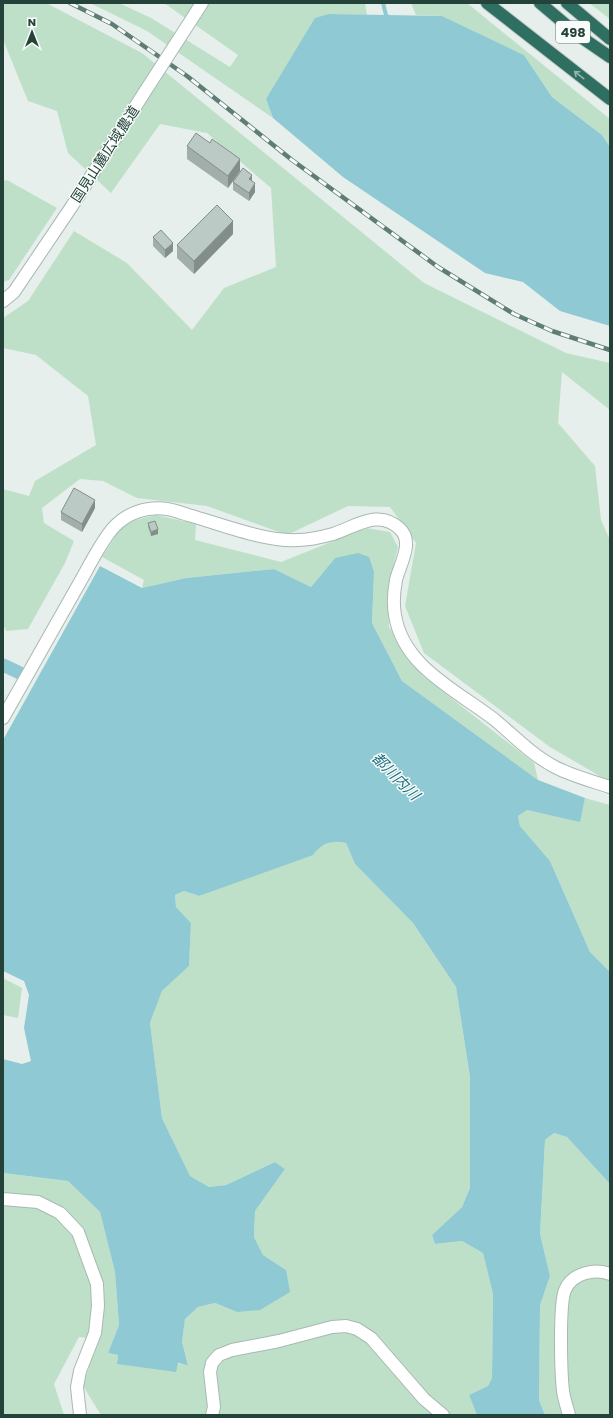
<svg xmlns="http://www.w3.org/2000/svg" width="613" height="1418" viewBox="0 0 613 1418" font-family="Poppins,'Noto Sans JP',sans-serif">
<rect width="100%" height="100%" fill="#e6efeb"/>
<g fill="#bfe0c8">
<path d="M3,3H46L142,53L424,283L566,353L610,363V410L562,372L558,423L595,466L601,520L610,540V782L550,747L424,653L405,606L416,543L390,507L348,506L287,535L207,506L137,498L103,481L80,479L42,508L44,523L74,541L65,563L28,629L6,631L3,624V489L29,496L35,481L96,445L88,396L36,355L3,348V318L28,301L74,231L127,263L192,330L224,288L276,267L271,188L207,133L160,124L111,193L68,153L57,111L28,101L4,42Z"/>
<path d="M90,3H119L151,18L230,67L238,55L164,3H365L367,15L329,14L266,99L273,118L147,31Z"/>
<path d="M411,3H467L610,119V147L602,135L552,97L524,55L442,16L416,15Z"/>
<path d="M589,3H610V19Z"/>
<path d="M7,180L57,208L9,280L3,282V181Z"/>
<path d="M156,515L196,524L195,540L281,562L366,528L390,532L398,547L388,590L389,627L423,676L534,763L538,780L402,681L372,623L374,572L335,558L311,587L274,569L186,578L142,588L144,580L102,557L124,523Z"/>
<path d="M585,798L610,805V972L590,952L550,861L520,826L518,816L527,810L579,821Z"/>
<path d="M337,840L346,843L355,864L413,923L456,987L470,1077V1188L462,1207L432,1235L435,1244L462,1241L483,1253L493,1294L492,1378L488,1386L469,1395L477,1415H101L83,1386L98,1339L79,1337L54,1384L64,1415H3V1173L68,1181L100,1212L115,1272L119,1325L108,1353L118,1355L117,1364H188L182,1342L185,1319L198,1307L215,1303L237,1312L286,1270L263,1255L254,1237L255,1211L285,1169L275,1162L226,1185L209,1187L190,1176L162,1118L150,1023L162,991L189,966L191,923L176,907L175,895L184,891L199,896Z"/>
<path d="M3,978L22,988L18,1018L3,1015Z"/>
<path d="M554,1133L567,1137L610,1184V1415H545L539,1400L540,1305L550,1276L540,1234L545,1140Z"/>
</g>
<g fill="#8ec9d4">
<path d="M329,14L442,16L524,55L552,97L602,135L610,147V326L560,311L523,282L485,273L343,177L273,118L266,99L315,18Z"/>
<path d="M358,553L369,557L374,572L372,623L402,681L538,780L585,798L580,822L527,810L518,816L520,826L550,861L590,952L610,972V1184L567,1137L554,1133L545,1140L540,1234L550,1276L540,1305L539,1400L545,1415H477L469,1395L488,1386L492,1378L493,1294L483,1253L462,1241L435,1244L432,1235L462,1207L470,1188V1077L456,987L413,923L355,864L346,843C333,839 320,844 313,855L199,896L184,891L175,895L176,907L191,923L189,966L162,991L150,1023L162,1118L190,1176L209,1187L226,1185L275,1162L285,1169L255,1211L254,1237L263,1255L286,1270L290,1292L260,1310L237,1312L215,1303L198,1307L185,1319L182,1342L188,1365L178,1363L176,1372L117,1364L118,1355L108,1353L119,1325L115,1272L100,1212L68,1181L3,1173V1059L22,1064L31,1061L24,1028L29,995L24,981L3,971V740L100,566L142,588L186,578L274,569L311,587L335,558Z"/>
</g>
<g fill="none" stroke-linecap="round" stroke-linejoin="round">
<path stroke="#8ec9d4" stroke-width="4" d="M383,3L386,15L390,19"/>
<path stroke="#8ec9d4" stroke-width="13" d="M3,665L20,673"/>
<defs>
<g id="minor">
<path d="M195,14L202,3"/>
<path d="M3,301L14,292L72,206L144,93"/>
<path d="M3,718C27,675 52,632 76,589C87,571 100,542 114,527C127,513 147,506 167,509C174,510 182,513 188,515C221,524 265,542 298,540C309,540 322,537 333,534C355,527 379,508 400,529C414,542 400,564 396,580C394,591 393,604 395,615C403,667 458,691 495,720C515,737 532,755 555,767C572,776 592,781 610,787"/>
<path d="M3,1199L38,1202L60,1213L78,1232L97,1284L98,1306L95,1333L80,1371L77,1387L80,1415"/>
<path d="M212,1415L214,1407L210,1372L212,1363L219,1355L232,1350L279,1341L332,1327L346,1326L357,1329L371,1338L424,1399L443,1415"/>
<path d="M569,1415C567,1407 564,1399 563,1391C561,1373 559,1304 565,1290C572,1273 595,1268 610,1274"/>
</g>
<g id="highway">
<path d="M487,3L610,99"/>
<path d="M540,3L578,35L610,57"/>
<path d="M567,3L610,39"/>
</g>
</defs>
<use href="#minor" stroke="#a8b8b2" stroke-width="14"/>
<use href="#highway" stroke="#c2cac8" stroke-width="14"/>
<use href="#minor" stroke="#fff" stroke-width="12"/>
<use href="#highway" stroke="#2f6f62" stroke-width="12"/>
<defs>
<path id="rail" d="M70,3L112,24L187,76L292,160L438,267L514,314L552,331L610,350"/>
</defs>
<use href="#rail" stroke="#5f7d75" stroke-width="4.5"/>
<use href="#rail" stroke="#f7fbf9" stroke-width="3" stroke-dasharray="9" stroke-linecap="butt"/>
<defs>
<path id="minor-bridge" d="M144,93L195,14"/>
</defs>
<use href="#minor-bridge" stroke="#a8b8b2" stroke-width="14" stroke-linecap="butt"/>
<use href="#minor-bridge" stroke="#fff" stroke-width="12"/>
</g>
<g fill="#a1aea9">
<path d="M187,146L240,171L228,188L187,159Z"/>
<path d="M252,181L255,192L249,201L233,190V182Z"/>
<path d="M233,234L194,274L177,258V245Z"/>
<path d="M153,237L173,251L165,258L153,246Z"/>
<path d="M95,508L82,532L61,520V512Z"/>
<path d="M148,523L158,534L151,536L148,527Z"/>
</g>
<g fill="#838d89">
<path d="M240,159V171L228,188V176Z"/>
<path d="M252,175V183L249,179Z"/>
<path d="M255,183V192L249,201V193Z"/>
<path d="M233,221V234L194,274V261Z"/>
<path d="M173,243V251L165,258V250Z"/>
<path d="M95,500V508L82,532V524Z"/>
<path d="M158,529V534L151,536V532Z"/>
</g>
<g fill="#bbcac4" stroke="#838d89">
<path d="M196,133L210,143L212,139L240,159L228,176L187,146Z"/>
<path d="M243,168L252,175L249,179L255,183L249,193L233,182Z"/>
<path d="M217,205L233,221L194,261L177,245Z"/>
<path d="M161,230L173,243L165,250L153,237Z"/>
<path d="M74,488L95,500L82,524L61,512Z"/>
<path d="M155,521L158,529L151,532L148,523Z"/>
</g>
<defs><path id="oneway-shaft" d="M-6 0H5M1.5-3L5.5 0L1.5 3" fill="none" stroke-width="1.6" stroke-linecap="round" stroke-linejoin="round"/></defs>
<use stroke="#93b5ae" href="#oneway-shaft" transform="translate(579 75) rotate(-142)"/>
<g text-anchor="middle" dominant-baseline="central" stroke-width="3" stroke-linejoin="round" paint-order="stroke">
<rect fill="#f7fbf9" stroke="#637a73" stroke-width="1" x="556" y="21" width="34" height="22" rx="3"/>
<g font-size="13" font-weight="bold" fill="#24423a">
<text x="573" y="32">498</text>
</g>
<g font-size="14" fill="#24423a" stroke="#f7fbf9">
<text transform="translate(105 154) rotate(-57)">国見山麓広域農道</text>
</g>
<g font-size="15" font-style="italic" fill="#1c6f80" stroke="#f7fbf9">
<text transform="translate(396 776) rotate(45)">都川内川</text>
</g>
</g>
<rect width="613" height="1418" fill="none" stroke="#24423a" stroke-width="8"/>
<g transform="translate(32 32)" stroke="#f7fbf9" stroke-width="3" paint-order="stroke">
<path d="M0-3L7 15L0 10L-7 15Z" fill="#24423a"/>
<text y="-6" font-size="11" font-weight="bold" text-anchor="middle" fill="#24423a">N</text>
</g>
</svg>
